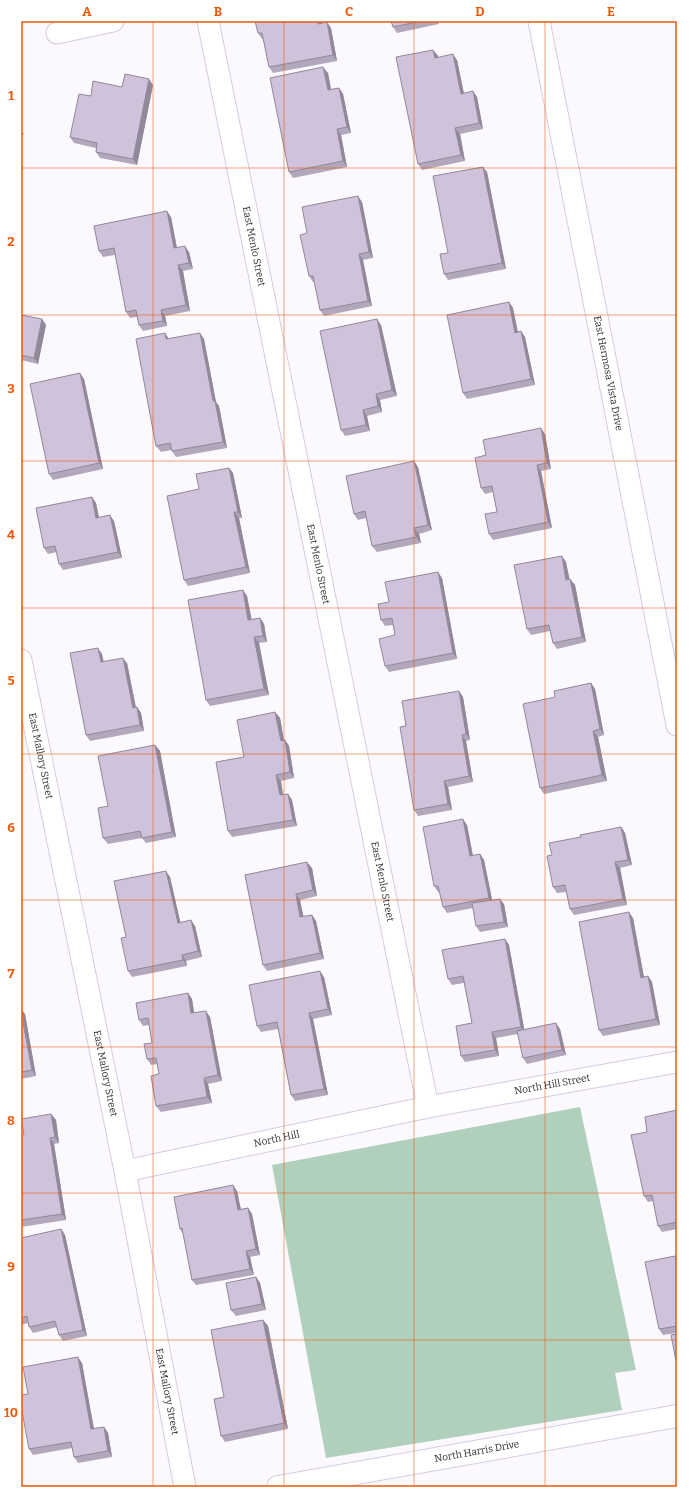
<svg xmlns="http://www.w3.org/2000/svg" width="698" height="1508" viewBox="0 0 698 1508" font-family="Bitter,serif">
<rect width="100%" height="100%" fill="#fcf9fe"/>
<path fill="#b1d0bb" d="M580,1107L636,1370L615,1373L622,1410L326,1458L272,1165Z"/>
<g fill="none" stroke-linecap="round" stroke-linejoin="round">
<defs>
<g id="minor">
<path id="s1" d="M208,21L428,1107"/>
<path id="s2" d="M539,21L677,725"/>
<path d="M57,33L113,21"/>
<path id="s3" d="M21,660L125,1171L185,1487"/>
<path id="s4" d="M125,1171L428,1107L677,1062"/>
</g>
<g id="tertiary">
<path id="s5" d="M278,1487L677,1416"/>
</g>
</defs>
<use href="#minor" stroke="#d6c9e1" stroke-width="23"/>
<use href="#tertiary" stroke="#d6c9e1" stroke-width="24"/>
<use href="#minor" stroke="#fff" stroke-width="21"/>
<use href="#tertiary" stroke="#fff" stroke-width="22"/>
</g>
<g fill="#b2a7bb">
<path d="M391,21H438L439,24L397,33L393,27Z"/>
<path d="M321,23L331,28L337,61L273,73L269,67L263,39H262L258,33Z"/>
<path d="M433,50L438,56V57L457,60L464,93L477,97L483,129L460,134L465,161L422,170L418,164Z"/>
<path d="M328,73L331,89L339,88L343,94L351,133L341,135L347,167L293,178L289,172Z"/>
<path d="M153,85L137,165L100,158L96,152V148L74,143L70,137L91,96Z"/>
<path d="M21,130L24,134L21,136Z"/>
<path d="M487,172L506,269L448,280L444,274L448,253Z"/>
<path d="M362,202L373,258L363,260L372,306L324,316L320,310L315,282H313L309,276L307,233Z"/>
<path d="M171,217L177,248L189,252L193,269L183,271L190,311L165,316L167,326L143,331L139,325L137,317L130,318L126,312L115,255L103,257L99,251Z"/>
<path d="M509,302L513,308L518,332L521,331L525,337L535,385L467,399L463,393Z"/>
<path d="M21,315L42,319L46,325L38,364L21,360Z"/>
<path d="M381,325L397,396L380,400L382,412L367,416L370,431L345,436L341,430Z"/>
<path d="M169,339H204L216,402L219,406L227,448L176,457L172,451L171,450L161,452L156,446Z"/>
<path d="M84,379L103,469L53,480L49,474Z"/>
<path d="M545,434L551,469L541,471L552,528L493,540L489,534L497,512L493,492L485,494L481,488L486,455Z"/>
<path d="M418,467L432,530L419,534L421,543L377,552L372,546L366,518L358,520L354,514Z"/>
<path d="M229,468L233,473L242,518H239L250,573L188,586L184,580Z"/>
<path d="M92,497L96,503L99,517L114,521L122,558L63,570L59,564L57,552L48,554L44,548Z"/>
<path d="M566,562L569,579H570L575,585L586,642L557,649L553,643L550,631L531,635L527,629Z"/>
<path d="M442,578L457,659L389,672L385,666L395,635L393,625L385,626L381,620L389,602Z"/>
<path d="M243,590L247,596L251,620L260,618L264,624L267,642L259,643L269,695L210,706L206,700Z"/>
<path d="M102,654L103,661L127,663L136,707H137L141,713L144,731L90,741L86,735Z"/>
<path d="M591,683L595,689L604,735L598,737L607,781L544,794L540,788L555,697Z"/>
<path d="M459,691L463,697L470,740L466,741L473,782L448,787L452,810L418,816L414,810L406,726Z"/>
<path d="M275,712L280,718L284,740H285L289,746L294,778L281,781L283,795L288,794L292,800L297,826L232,837L228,831L244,757Z"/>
<path d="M155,745L160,751L176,837L146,843L142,838L108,844L103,838L108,806Z"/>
<path d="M467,825L473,856L480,854L484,860L492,900L504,904L508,927L480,932L476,926L473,908L447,913L443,907L440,892H438L434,886Z"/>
<path d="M621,827L625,833L632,865L620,868L627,905L574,915L570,909L566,892L557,893L553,887L552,855L581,837Z"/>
<path d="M312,868L317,896L300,900L303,917L312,915L316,921L324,959L267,971L263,965L245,875Z"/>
<path d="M170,877L180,922L195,926L202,957L186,961L187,966L132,977L128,971L126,937Z"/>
<path d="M633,918L644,977L648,976L652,982L660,1025L603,1036L599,1030Z"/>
<path d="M505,939L509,945L524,1029H560L566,1055L527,1064L523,1058L518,1034L496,1038L499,1056L465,1062L461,1056L472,1023L464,983L452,985L448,979Z"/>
<path d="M324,977L332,1015L313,1019L328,1095L295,1101L291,1095L278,1029L261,1032L257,1026Z"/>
<path d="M188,993L192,999L194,1013L210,1017L222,1081L208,1084L212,1103L161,1112L156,1106L159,1074L157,1064L151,1065L147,1059L152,1043L149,1025L143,1026L139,1020Z"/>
<path d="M21,1009L25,1014L36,1076L21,1079Z"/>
<path d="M677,1110V1229L662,1232L658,1226L653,1201L648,1202L644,1196L647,1132Z"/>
<path d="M51,1114L56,1120L59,1143L54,1144L66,1220L21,1227V1135H24Z"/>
<path d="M237,1191L241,1209L248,1208L252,1214L260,1255L250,1257L254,1275L196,1285L192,1280L183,1234L180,1229Z"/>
<path d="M61,1229L65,1235L87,1336L63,1341L59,1335L57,1327L33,1333L29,1327L28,1323L21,1325V1238Z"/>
<path d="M675,1256L677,1259V1333L663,1335L659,1329Z"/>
<path d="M256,1277L260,1283L266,1310L236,1316L231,1310Z"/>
<path d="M263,1320L268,1326L288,1429L225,1442L221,1436L224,1397Z"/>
<path d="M82,1363L94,1429L104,1427L108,1433L112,1457L78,1463L74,1457L72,1448L33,1455L29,1449L28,1394Z"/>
</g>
<g fill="#918899">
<path d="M318,21H321L322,30L318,24Z"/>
<path d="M327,22L331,28L337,61L333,55Z"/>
<path d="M433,50L438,56L439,64L435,58Z"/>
<path d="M453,54L457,60L465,100L461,94Z"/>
<path d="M323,67L328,73L332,96L328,90Z"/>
<path d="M149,79L153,85L137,165L133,159Z"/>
<path d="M339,88L343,94L351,133L347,127Z"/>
<path d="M473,91L477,97L483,129L479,123Z"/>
<path d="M455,128L460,134L465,161L461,155Z"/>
<path d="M337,129L341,135L347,167L343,161Z"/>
<path d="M483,167L487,172L506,269L502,263Z"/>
<path d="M358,196L362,202L373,258L369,252Z"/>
<path d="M167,211L171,217L178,254L174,248Z"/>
<path d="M185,246L189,252L193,269L189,263Z"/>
<path d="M359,254L363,260L372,306L368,301Z"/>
<path d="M178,265L183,271L190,311L186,305Z"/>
<path d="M509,302L513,308L519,339L515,333Z"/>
<path d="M161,310L165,316L167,326L163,321Z"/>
<path d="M42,319L46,325L38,364L34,358Z"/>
<path d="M377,319L381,325L397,396L392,390Z"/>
<path d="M521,331L525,337L535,385L531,379Z"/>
<path d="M165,333L169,339H166Z"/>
<path d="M200,333L204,339L216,402L219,406L227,448L223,442L213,401Z"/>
<path d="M80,373L84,379L103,469L99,463Z"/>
<path d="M376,394L380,400L382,412L378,406Z"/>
<path d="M363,410L367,416L370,431L366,425Z"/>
<path d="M541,428L545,434L551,469L547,463Z"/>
<path d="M414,461L418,467L432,530L428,525Z"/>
<path d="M537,465L541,471L552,528L548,522Z"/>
<path d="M229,468L233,473L242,518L238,512Z"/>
<path d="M92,497L96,503L100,524L96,518Z"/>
<path d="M234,512L239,518L250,573L246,567Z"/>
<path d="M110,515L114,521L122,558L118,552Z"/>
<path d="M414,528L419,534L421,543L416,537Z"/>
<path d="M562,556L566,562L571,586L566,580Z"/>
<path d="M438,572L442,578L457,659L453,653Z"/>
<path d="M570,579L575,585L586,642L582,637Z"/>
<path d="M243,590L247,596L253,626L248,620Z"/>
<path d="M260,618L264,624L267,642L263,636Z"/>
<path d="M254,637L259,643L269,695L264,689Z"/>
<path d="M98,648L102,654L105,668L101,662Z"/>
<path d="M123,658L127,663L137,714L133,708Z"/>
<path d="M591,683L595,689L604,735L600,729Z"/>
<path d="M459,691L463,697L470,740L466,734Z"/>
<path d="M137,707L141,713L144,731L140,725Z"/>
<path d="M275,712L280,718L285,747L281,741Z"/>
<path d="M593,731L598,737L607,781L602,775Z"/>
<path d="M462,735L466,741L473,782L469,776Z"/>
<path d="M285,740L289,746L294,778L290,772Z"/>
<path d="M155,745L160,751L176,837L172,832Z"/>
<path d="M276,775L281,781L284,801L280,795Z"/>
<path d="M444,781L448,787L452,810L448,804Z"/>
<path d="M288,794L292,800L297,826L293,820Z"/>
<path d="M463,819L467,825L474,862L470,856Z"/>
<path d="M621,827L625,833L632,865L628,860Z"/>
<path d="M480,854L484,860L493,904L489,898Z"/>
<path d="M307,862L312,868L317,896L313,890Z"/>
<path d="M615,862L620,868L627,905L623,899Z"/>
<path d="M166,871L170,877L182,929L178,923Z"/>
<path d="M296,894L300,900L305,923L300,917Z"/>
<path d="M500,899L504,904L508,927L504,922Z"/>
<path d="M629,912L633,918L645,983L641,978Z"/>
<path d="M312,915L316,921L324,959L320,953Z"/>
<path d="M191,920L195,926L202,957L198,951Z"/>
<path d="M505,939L509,945L525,1033L521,1027Z"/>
<path d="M182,955L186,961L187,966L183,960Z"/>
<path d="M320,971L324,977L332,1015L328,1009Z"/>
<path d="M648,976L652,982L660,1025L656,1019Z"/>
<path d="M188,993L192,999L195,1019L191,1013Z"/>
<path d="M21,1009L25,1014L36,1076L32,1070Z"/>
<path d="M206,1011L210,1017L222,1081L218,1075Z"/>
<path d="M309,1013L313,1019L328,1095L324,1089Z"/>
<path d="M556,1023L560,1029L566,1055L562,1050Z"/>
<path d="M492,1032L496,1038L499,1056L495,1050Z"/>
<path d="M204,1078L208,1084L212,1103L207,1097Z"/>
<path d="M51,1114L56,1120L59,1143L55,1137Z"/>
<path d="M50,1138L54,1144L66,1220L62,1214Z"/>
<path d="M233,1185L237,1191L242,1216L238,1210Z"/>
<path d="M248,1208L252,1214L260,1255L256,1249Z"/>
<path d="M61,1229L65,1235L87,1336L83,1330Z"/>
<path d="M246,1251L250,1257L254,1275L250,1269Z"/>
<path d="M256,1277L260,1283L266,1310L262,1304Z"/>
<path d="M263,1320L268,1326L288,1429L284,1423Z"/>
<path d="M78,1357L82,1363L95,1435L91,1429Z"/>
<path d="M104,1427L108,1433L112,1457L108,1451Z"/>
</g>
<g fill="#cfc2da" stroke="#918899">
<path d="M255,21H318V24L327,22L333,55L269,67L262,33H258Z"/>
<path d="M391,21H422L393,27Z"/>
<path d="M433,50L435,58L453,54L461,94L473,91L479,123L455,128L461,155L418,164L396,57Z"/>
<path d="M323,67L328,90L339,88L347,127L337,129L343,161L289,172L270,78Z"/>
<path d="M125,74L149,79L133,159L96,152L97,143L70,137L79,94L91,96L93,81L122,87Z"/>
<path d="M483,167L502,263L444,274L440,254L448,253L433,176Z"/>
<path d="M358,196L369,252L359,254L368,301L320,310L313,276H309L300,235L307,233L302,207Z"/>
<path d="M167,211L174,248L185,246L189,263L178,265L186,305L161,310L163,321L139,325L136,310L126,312L114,248L99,251L94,226Z"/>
<path d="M509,302L515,333L521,331L531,379L463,393L447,315Z"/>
<path d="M21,315L42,319L34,358L21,355Z"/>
<path d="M377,319L392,390L376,394L378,406L363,410L366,425L341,430L320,331Z"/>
<path d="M165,333L166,339L200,333L213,401H215L223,442L172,451L170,443L156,446L136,339Z"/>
<path d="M80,373L99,463L49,474L30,384Z"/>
<path d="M541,428L547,463L537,465L548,522L489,534L485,514L497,512L492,486L481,488L475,458L486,455L483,440Z"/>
<path d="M414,461L428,525L414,528L416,537L372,546L365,511L354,514L346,476Z"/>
<path d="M229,468L238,512H234L246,567L184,580L167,496L199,489L196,474Z"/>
<path d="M92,497L96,518L110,515L118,552L59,564L55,546L44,548L36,508Z"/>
<path d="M562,556L566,580L570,579L582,637L553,643L549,625L527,629L514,565Z"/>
<path d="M438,572L453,653L385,666L379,639L395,635L392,618L381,620L378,604L389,602L385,582Z"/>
<path d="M243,590L248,620L260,618L263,636L254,637L264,689L206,700L188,600Z"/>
<path d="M98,648L101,662L123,658L133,708L137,707L140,725L86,735L70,653Z"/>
<path d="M591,683L600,729L593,731L602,775L540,788L523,704L555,697L554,691Z"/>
<path d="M459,691L466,734L462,735L469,776L444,781L448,804L414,810L400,727L406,726L402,701Z"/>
<path d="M275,712L281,741L285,740L290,772L276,775L280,795L288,794L293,820L228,831L216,762L244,757L237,720Z"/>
<path d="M155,745L172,832L142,838L140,831L103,838L98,808L108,806L98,756Z"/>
<path d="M463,819L470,856L480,854L489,898L443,907L438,886H434L423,827Z"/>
<path d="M621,827L628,860L615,862L623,899L570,909L565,885L553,887L547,856L552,855L549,843L581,837L580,835Z"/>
<path d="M307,862L313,890L296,894L300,917L312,915L320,953L263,965L245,875Z"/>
<path d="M166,871L178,923L191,920L198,951L182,955L183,960L128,971L121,938L126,937L114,881Z"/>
<path d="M500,899L504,922L476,926L472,903Z"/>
<path d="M629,912L641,978L648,976L656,1019L599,1030L579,922Z"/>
<path d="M505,939L521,1027L492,1032L495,1050L461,1056L456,1026L472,1023L463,976L448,979L442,950Z"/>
<path d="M320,971L328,1009L309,1013L324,1089L291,1095L277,1022L257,1026L249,985Z"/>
<path d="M188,993L191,1013L206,1011L218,1075L204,1078L207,1097L156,1106L151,1076L159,1074L156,1058L147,1059L144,1044L152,1043L148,1018L139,1020L136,1003Z"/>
<path d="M21,1012L32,1070L21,1072Z"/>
<path d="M556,1023L562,1050L523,1058L517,1031Z"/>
<path d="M677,1110V1222L658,1226L652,1195L644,1196L631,1135L647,1132L645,1117Z"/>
<path d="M51,1114L55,1137L50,1138L62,1214L21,1220V1135H24L21,1119Z"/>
<path d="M233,1185L238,1210L248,1208L256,1249L246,1251L250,1269L192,1280L182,1228L180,1229L174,1197Z"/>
<path d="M61,1229L83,1330L59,1335L55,1321L29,1327L27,1316L21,1318V1238Z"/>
<path d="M675,1256L677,1264V1326L659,1329L645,1262Z"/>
<path d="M256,1277L262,1304L231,1310L226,1283Z"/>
<path d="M263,1320L284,1423L221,1436L214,1399L224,1397L211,1330Z"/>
<path d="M677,1334V1361H676L671,1335Z"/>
<path d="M78,1357L91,1429L104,1427L108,1451L74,1457L71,1442L29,1449L21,1406V1395L28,1394L23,1367Z"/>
</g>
<path fill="none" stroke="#e8590c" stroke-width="1" stroke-opacity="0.55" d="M153,21V1487M284,21V1487M414,21V1487M545,21V1487M21,168H677M21,315H677M21,461H677M21,608H677M21,754H677M21,900H677M21,1047H677M21,1193H677M21,1340H677"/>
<g text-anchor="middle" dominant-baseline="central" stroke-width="4" stroke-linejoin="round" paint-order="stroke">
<g font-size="10" fill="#322d36" stroke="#fff">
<text stroke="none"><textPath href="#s1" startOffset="230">East Menlo Street</textPath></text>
<text stroke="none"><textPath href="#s2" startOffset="359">East Hermosa Vista Drive</textPath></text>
<text stroke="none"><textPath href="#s1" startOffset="554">East Menlo Street</textPath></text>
<text stroke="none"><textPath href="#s3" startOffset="98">East Mallory Street</textPath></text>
<text stroke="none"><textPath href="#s1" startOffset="878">East Menlo Street</textPath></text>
<text stroke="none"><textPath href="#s3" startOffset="422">East Mallory Street</textPath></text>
<text stroke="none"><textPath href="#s4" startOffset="436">North Hill Street</textPath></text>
<text stroke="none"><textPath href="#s4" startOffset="155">North Hill</textPath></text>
<text stroke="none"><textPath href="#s3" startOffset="746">East Mallory Street</textPath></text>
<text stroke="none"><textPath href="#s5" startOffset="202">North Harris Drive</textPath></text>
</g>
</g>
<rect width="698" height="1508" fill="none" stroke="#ffffff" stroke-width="44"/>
<rect x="22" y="22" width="654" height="1464" fill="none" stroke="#e8590c" stroke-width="1.5"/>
<g font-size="13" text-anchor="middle" font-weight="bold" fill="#e8590c">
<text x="87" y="16">A</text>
<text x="218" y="16">B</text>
<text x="349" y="16">C</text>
<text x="480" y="16">D</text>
<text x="611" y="16">E</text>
<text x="11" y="100">1</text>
<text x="11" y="246">2</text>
<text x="11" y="393">3</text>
<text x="11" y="539">4</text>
<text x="11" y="685">5</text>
<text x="11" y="832">6</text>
<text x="11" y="978">7</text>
<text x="11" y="1125">8</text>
<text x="11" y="1271">9</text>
<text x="11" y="1417">10</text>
</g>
</svg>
